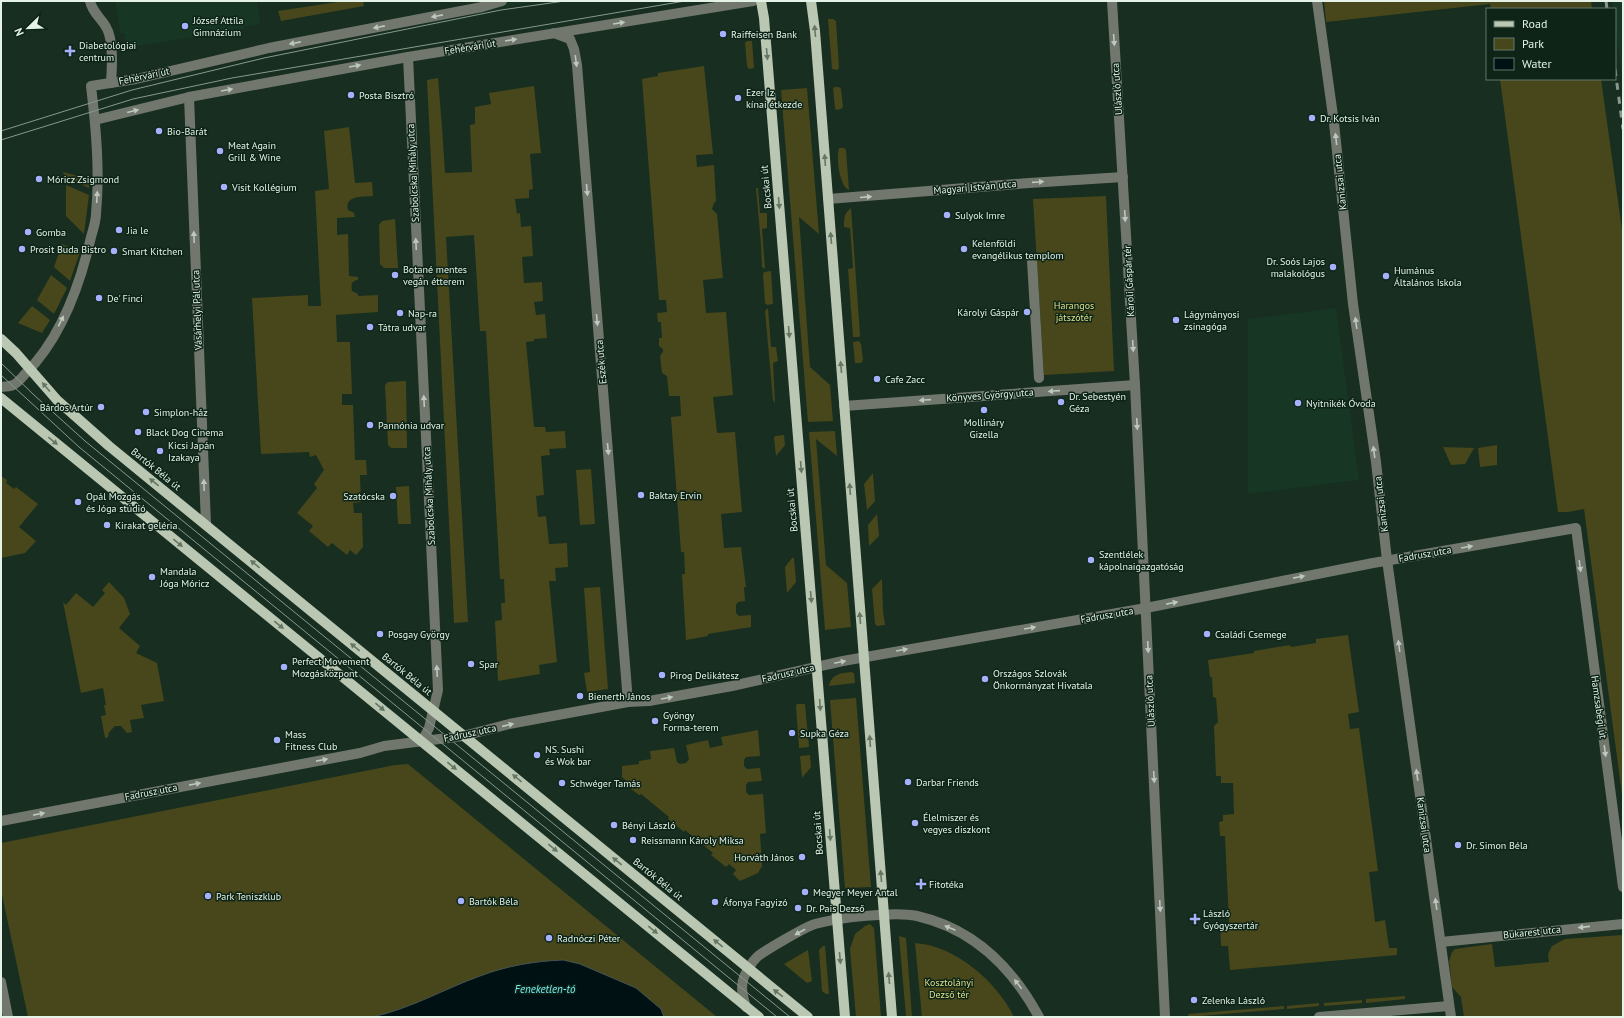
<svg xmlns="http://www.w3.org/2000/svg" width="1624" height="1018" viewBox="0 0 1624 1018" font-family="'PT Sans',sans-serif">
<rect width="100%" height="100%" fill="#172e20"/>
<g fill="#173624">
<path d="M115,1H257L260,24L244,27V29L126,48L124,33H120Z"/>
<path d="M491,1H542L493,9Z"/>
<path d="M1612,1H1623V85L1615,25V9H1613Z"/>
<path d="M1336,308L1359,480L1248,494V319Z"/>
</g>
<g fill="#48471b">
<path d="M344,1H363L364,6L281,21L278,11Z"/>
<path d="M1324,1H1591L1592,9H1491L1490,4L1326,22Z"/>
<path d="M828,19H833L836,21L839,68L837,70L832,69Z"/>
<path d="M747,41H752L754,68L749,69L747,66L745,43Z"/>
<path d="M704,66L713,154L696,155L697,167L714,165L716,201L714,203L712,209L717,214L723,278L703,280L706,313L726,312L733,395L713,397L717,433L735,432L742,512L721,514L724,548L741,547L746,587H744L745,601L738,602L736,605V613L739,616L751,615V627L708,634V636L686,640L682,574H685L684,552H681L671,417L681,416L680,396H669L667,376L662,373L660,356L663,352V349L659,346V338H662L661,322H658L657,313L667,312L666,300H659L642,79L658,76V73Z"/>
<path d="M438,78L442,127L445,173L472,172L470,125L475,124V107L491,104L489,93L534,86L541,153L530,154L533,189L529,190V198L515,199L517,214L520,213L521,227L531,226L533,256L522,257L524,283L542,282L543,301L534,302L536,315L545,314L547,338L534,339V341L526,342L534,427H545L546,432L565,431L566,448L549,449L550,455L541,456L544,495L536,496L538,517L546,516L549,544L567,543L568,567L555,568L556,581H549L557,662L539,665L540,674L498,681L495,621L502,620L501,603H505L504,579H500L486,331H480L474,235L446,237L468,622L454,623L427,80Z"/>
<path d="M1500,79H1601L1623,237V802L1584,509L1568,512H1558Z"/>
<path d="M835,87H839L841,89L843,107L841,109L836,110L835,108L833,88Z"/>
<path d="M807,88L819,234L799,217L810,367L830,385L833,421L808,422L781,90Z"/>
<path d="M349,127L355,183L372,182L373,196C363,197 344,195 348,210L354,213L355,217L337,218V235L348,234L349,276L358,277V280C351,281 351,285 352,291L358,294V296L378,295V312L336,315L337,342H350L352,394H342V405H353L355,460H366L367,475H360L361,502L353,503L354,513H362L363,547L356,555L350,550L347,555L332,543L328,547L309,531L313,526L297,513L317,488L314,484L324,470L316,455L310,457L309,452L261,454L252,298L308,295V306H321L315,191L329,189L324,131Z"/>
<path d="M839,148H844L846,150L849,190C839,186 836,157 839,148Z"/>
<path d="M63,172L89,179V188L65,177Z"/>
<path d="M66,185L89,195L84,234L66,216Z"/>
<path d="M756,188H758L760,213H767V228L762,229L765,269L762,267L761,244Z"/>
<path d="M1106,196L1114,371L1044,375L1033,199Z"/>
<path d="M851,208L860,335L859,337H853L848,269L853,268L850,228L844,227C844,219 844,213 851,208Z"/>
<path d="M395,219L398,268H384L380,264L379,225L382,221Z"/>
<path d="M62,244L80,252L70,281L54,267Z"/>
<path d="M771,271L773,304L767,305L765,303L763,275L764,272Z"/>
<path d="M51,275L67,288L54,314L37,300Z"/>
<path d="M32,306L50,320L42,333L18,323Z"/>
<path d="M768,308L771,347H776L778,361L773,363L775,403L773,400L765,311Z"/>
<path d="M859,341L861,344L863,360L861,363H855L853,342Z"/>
<path d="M406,381L407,448H391L388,445L385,385L388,382Z"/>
<path d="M835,431L837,456L816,439L826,565L847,583L851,627L825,630L809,432Z"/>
<path d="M784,435L785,445L776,456L774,438L775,436Z"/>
<path d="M1497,445V465L1480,467L1478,448Z"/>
<path d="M1443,447L1474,448L1465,464L1451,465Z"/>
<path d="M591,469L595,524L580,525L576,470Z"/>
<path d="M873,473L875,501L867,510L864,484Z"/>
<path d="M1,476L7,480L6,483L14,489L16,487L38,504L19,527L36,541L25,553L1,558Z"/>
<path d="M409,486L411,524H398L396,487Z"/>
<path d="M877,514L879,536L869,546L868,525Z"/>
<path d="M792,558H794L796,582L787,593L785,567Z"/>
<path d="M882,579L883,611L885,625L877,626L875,624L872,589Z"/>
<path d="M109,582L124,598L130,614L119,628L140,646L136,653L157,663L164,701L141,705L144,718L130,720L132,732L127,733L121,726H115L109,732L108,737L105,738L101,716L106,715L104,705H106L103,688L81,693L63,602L66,605L76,593L93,607L105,593L102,590Z"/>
<path d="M600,587L608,689L587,692L584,673L590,672L584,588Z"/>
<path d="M1348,635L1359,712L1348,714L1350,729L1359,728L1378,871L1369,872L1375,922L1385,920L1389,948H1397V955L1230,970L1228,946H1221L1220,924L1229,923L1225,836H1220L1219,822L1223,821V815L1234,814L1233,783H1221V776H1216L1214,726L1218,722L1216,698L1213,697L1212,677H1210L1208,660L1254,653V651L1290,645L1291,647L1316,643V639Z"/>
<path d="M851,672L854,673L855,683L829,686C831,674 841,673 851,672Z"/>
<path d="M856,698L871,887L845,888L830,700Z"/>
<path d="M797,704H805L809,747L799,748L796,706Z"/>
<path d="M758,730L760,756L746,757L744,760V766L747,769L760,768L762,781L748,782L746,785V792L749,795L763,794L766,833L760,834L762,866L758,873L740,881L733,874L736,870L729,864L726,867L711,855L713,853L685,830L684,832L668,819L669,817L641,794L639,795L631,789L633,787L622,777V766L639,764V761L651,759L650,751L674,748L677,762L680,764L686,763L689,759L686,745L708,740L710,748L723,745L721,737Z"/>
<path d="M810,755L811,767L802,778L800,756Z"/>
<path d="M408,764L717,1017H28L1,890V843L395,765Z"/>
<path d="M870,924L874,928L881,1017H856L850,949L855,934L865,926Z"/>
<path d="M1623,935V1017H1464L1461,997L1452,987L1449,961L1452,952L1455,949L1492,944L1495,967L1549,962L1548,954L1552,946L1565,939Z"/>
<path d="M899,936L906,938L912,1017L906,1016Z"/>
<path d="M915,943C956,946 996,981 1014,1017H922Z"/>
<path d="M823,946H825L829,994H826L822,991L819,950Z"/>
<path d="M808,950L812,981L807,983L784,964Z"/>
<path d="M1405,996V999L1366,1003V999Z"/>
<path d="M1362,1000V1003L1324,1006V1003Z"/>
<path d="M1319,1003V1006L1287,1009V1006Z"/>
<path d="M1284,1006V1009L1189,1017L1188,1014Z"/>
</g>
<path fill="#001114" stroke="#445454" d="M563,960L580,964L636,988L661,1009L664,1017H372C410,1009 444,989 480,976C506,966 535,961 563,960Z"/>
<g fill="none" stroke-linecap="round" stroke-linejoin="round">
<g stroke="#71776d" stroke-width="10">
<path d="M90,1C92,12 101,18 106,27C114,40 112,69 111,83"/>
<path d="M1112,1L1135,385L1165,1017"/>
<path d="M1317,1L1334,123L1353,304L1376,462L1387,560L1451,1017"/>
<path d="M554,33L570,39L574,49L577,65L628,702"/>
<path d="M408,57L438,690L429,728L422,741"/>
<path d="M189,97L206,524"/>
<path d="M95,120L189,97L408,57L753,1"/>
<path d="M828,199L1029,183L1123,177"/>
<path d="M1032,261L1039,378"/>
<path d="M1,387C5,386 10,387 13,385C18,383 22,377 26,373C61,338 80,285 91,237C93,230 96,221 96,214C100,171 96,128 91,86L136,79L269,48L482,7L502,1"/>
<path d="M844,406L1135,385"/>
<path d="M1,821L360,753L384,746L463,736L509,724L628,702L649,701L732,686L843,661L1146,608L1373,563L1576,528L1623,887"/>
<path d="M1441,942L1623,924"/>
<path d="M1,982L8,1017"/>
<path d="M746,1007C743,997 740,987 744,977C747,970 751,963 757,957C764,951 805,927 815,924C837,918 895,911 917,916C974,929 1012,967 1039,1017"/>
<path d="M1319,1017L1449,1006"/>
</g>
<g stroke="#bac7b2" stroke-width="10">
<path d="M761,1L764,18L845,1017"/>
<path d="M811,1L815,31L892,1017"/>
<path d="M1,339L16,353L57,400L109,446L808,1017"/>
<path d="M1,398L759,1017"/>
</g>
<g stroke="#87998d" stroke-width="1">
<path d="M1,131L132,90L264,58L501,10L565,1"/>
<path d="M1,140L133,99L232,78L685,1"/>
<path d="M1,363L34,395L85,441L790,1017"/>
<path d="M1,375L79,447L777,1017"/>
</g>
<g stroke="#87998d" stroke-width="3" stroke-dasharray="7 7" stroke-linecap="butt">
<path d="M1606,1L1607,9"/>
<path d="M1615,69L1623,129"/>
</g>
</g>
<defs><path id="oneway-solid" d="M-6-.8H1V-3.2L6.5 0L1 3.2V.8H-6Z"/></defs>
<g fill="#bcc7bd">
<use href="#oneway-solid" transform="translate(437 16) rotate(169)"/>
<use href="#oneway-solid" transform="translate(619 23) rotate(-9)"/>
<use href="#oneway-solid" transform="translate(379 27) rotate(169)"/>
<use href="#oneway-solid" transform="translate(511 40) rotate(-9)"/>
<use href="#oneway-solid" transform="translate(1114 40) rotate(86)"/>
<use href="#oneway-solid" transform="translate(295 43) rotate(169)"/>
<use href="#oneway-solid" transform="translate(576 61) rotate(82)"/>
<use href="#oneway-solid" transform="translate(355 66) rotate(-10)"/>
<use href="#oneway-solid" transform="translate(227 90) rotate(-10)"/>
<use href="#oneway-solid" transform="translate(133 111) rotate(-14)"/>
<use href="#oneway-solid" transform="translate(1336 139) rotate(-96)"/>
<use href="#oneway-solid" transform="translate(1038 182) rotate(-4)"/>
<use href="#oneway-solid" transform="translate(587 190) rotate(85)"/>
<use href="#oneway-solid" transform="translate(97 197) rotate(-87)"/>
<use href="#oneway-solid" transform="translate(866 197) rotate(-5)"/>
<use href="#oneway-solid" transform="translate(1125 216) rotate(87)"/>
<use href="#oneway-solid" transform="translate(194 237) rotate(-92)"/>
<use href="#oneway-solid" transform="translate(416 244) rotate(-93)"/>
<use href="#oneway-solid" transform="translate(597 320) rotate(85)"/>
<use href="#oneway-solid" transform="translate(61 321) rotate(-64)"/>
<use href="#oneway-solid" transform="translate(1356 323) rotate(-98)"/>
<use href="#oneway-solid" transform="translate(1133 346) rotate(87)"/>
<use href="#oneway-solid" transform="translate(1054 391) rotate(176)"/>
<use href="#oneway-solid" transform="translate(925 400) rotate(176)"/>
<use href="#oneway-solid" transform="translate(424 401) rotate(-93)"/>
<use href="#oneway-solid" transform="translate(1137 424) rotate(87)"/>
<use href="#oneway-solid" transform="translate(608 449) rotate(85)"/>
<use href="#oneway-solid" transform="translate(1374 452) rotate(-98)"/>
<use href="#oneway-solid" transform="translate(204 485) rotate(-92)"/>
<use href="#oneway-solid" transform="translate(1467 547) rotate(-10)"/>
<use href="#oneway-solid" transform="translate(1580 566) rotate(82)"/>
<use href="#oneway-solid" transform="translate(1299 577) rotate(-11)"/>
<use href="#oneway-solid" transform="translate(1172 603) rotate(-11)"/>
<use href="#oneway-solid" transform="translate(1030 628) rotate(-10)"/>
<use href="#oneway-solid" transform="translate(1399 646) rotate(-98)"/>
<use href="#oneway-solid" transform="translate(1148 647) rotate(87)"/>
<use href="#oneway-solid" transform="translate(902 650) rotate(-10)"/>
<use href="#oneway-solid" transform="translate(840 662) rotate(-12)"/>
<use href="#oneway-solid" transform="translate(437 671) rotate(-93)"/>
<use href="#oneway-solid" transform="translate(667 698) rotate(-10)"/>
<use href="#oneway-solid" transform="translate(508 725) rotate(-13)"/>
<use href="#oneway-solid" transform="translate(1605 751) rotate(82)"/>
<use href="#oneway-solid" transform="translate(322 760) rotate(-11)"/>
<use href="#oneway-solid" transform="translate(1417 775) rotate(-98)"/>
<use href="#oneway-solid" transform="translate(1154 777) rotate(87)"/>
<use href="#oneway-solid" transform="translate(195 784) rotate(-11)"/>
<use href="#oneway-solid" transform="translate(39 814) rotate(-11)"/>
<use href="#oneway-solid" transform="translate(1436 904) rotate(-98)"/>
<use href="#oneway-solid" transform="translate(1160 906) rotate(87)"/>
<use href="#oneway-solid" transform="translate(1584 927) rotate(174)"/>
<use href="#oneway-solid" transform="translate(950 928) rotate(-157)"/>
<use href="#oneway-solid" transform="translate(800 932) rotate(151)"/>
<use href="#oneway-solid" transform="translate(1018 984) rotate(-128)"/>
</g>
<g fill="#647664">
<use href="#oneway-solid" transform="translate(815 31) rotate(-95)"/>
<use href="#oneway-solid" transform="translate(767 54) rotate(85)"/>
<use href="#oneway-solid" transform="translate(825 160) rotate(-94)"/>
<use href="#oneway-solid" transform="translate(779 203) rotate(85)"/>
<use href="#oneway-solid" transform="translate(831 238) rotate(-95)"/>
<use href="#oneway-solid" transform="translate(789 332) rotate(85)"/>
<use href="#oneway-solid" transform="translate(841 367) rotate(-95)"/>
<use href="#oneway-solid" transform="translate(46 387) rotate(-131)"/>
<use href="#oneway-solid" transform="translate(53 441) rotate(39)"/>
<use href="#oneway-solid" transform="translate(801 467) rotate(85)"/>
<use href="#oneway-solid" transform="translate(154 482) rotate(-141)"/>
<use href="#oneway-solid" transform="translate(850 489) rotate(-94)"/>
<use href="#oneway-solid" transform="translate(178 543) rotate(39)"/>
<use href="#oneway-solid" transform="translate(255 564) rotate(-141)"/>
<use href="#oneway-solid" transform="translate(811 597) rotate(85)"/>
<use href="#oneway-solid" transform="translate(860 618) rotate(-95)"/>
<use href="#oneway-solid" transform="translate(279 625) rotate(39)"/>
<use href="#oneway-solid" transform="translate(355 647) rotate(-141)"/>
<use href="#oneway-solid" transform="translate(820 705) rotate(86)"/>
<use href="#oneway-solid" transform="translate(380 707) rotate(40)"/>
<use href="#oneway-solid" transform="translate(870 741) rotate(-94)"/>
<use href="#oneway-solid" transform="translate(452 766) rotate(39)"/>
<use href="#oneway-solid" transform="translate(517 778) rotate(-141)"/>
<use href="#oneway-solid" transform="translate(830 835) rotate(86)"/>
<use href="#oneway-solid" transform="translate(553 848) rotate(39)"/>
<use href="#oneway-solid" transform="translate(617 861) rotate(-141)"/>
<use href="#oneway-solid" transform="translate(881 876) rotate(-95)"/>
<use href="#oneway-solid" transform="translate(653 930) rotate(39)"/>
<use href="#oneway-solid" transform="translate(718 943) rotate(-141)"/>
<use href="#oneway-solid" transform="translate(840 958) rotate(85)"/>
<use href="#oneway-solid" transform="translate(889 978) rotate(-95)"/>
<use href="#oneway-solid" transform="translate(778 993) rotate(-142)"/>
</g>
<g fill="#a6b1fc" stroke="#0d2417" stroke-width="1.5">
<circle cx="185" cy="26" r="4"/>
<circle cx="723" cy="34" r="4"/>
<path d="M68 45h4v4h4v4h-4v4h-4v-4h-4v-4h4z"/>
<circle cx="351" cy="95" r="4"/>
<circle cx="738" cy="98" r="4"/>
<circle cx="1312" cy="118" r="4"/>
<circle cx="159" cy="131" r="4"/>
<circle cx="220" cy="151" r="4"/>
<circle cx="39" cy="179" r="4"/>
<circle cx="224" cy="187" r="4"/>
<circle cx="947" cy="215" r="4"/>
<circle cx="119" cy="230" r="4"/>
<circle cx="28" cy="232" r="4"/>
<circle cx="22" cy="249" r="4"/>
<circle cx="964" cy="249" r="4"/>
<circle cx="114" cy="251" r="4"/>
<circle cx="1333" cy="267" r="4"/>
<circle cx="395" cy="275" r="4"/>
<circle cx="1386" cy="276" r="4"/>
<circle cx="99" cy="298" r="4"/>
<circle cx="1027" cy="312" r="4"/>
<circle cx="400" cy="313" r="4"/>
<circle cx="1176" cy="320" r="4"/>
<circle cx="370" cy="327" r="4"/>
<circle cx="877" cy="379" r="4"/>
<circle cx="1061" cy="402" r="4"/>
<circle cx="1298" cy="403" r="4"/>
<circle cx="101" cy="407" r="4"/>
<circle cx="984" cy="410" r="4"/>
<circle cx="146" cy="412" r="4"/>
<circle cx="370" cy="425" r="4"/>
<circle cx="138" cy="432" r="4"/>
<circle cx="160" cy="451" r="4"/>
<circle cx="641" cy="495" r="4"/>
<circle cx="393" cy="496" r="4"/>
<circle cx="78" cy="502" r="4"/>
<circle cx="107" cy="525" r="4"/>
<circle cx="1091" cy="560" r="4"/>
<circle cx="152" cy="577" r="4"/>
<circle cx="380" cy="634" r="4"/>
<circle cx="1207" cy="634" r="4"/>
<circle cx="471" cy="664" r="4"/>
<circle cx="284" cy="667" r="4"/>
<circle cx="662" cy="675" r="4"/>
<circle cx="985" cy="679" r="4"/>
<circle cx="580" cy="696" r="4"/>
<circle cx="655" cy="721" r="4"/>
<circle cx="792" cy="733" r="4"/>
<circle cx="277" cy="740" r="4"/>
<circle cx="537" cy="755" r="4"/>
<circle cx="908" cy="782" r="4"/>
<circle cx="562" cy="783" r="4"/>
<circle cx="915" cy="823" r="4"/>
<circle cx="614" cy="825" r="4"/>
<circle cx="633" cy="840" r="4"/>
<circle cx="1458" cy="845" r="4"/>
<circle cx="802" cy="857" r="4"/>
<path d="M919 878h4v4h4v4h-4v4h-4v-4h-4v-4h4z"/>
<circle cx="805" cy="892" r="4"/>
<circle cx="208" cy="896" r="4"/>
<circle cx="461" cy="901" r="4"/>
<circle cx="715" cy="902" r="4"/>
<circle cx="798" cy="908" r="4"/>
<path d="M1193 913h4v4h4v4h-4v4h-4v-4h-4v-4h4z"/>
<circle cx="549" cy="938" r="4"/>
<circle cx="1194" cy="1000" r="4"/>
</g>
<g text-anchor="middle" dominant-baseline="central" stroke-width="3" stroke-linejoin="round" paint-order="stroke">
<g font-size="10" fill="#e4f2e8" stroke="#0d2417" text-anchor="start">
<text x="193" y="20">József Attila<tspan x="193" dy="12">Gimnázium</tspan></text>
<text x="731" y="34">Raiffeisen Bank</text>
<text x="79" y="45">Diabetológiai<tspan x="79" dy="12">centrum</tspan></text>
<text x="746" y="92">Ezer Iz<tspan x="746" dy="12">kínai étkezde</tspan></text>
<text x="359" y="95">Posta Bisztró</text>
<text x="1320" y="118">Dr. Kotsis Iván</text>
<text x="167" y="131">Bio-Barát</text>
<text x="228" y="145">Meat Again<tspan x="228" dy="12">Grill &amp; Wine</tspan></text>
<text x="47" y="179">Móricz Zsigmond</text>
<text x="232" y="187">Visit Kollégium</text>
<text x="955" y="215">Sulyok Imre</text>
<text x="127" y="230">Jia le</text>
<text x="36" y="232">Gomba</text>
<text x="972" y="243">Kelenföldi<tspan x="972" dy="12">evangélikus templom</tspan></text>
<text x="30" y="249">Prosit Buda Bistro</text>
<text x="122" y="251">Smart Kitchen</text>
<text x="1325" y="261" text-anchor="end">Dr. Soós Lajos<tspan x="1325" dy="12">malakológus</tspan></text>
<text x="403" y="269">Botané mentes<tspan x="403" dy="12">vegán étterem</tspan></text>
<text x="1394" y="270">Humánus<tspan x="1394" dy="12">Általános Iskola</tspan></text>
<text x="107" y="298">De' Finci</text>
<text x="1019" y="312" text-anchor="end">Károlyi Gáspár</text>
<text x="408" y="313">Nap-ra</text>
<text x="1184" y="314">Lágymányosi<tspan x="1184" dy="12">zsinagóga</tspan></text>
<text x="378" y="327">Tátra udvar</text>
<text x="885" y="379">Cafe Zacc</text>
<text x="1069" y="396">Dr. Sebestyén<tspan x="1069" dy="12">Géza</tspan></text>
<text x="1306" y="403">Nyitnikék Óvoda</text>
<text x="93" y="407" text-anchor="end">Bárdos Artúr</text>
<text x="154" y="412">Simplon-ház</text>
<text x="984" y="422" text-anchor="middle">Mollináry<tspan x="984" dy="12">Gizella</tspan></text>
<text x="378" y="425">Pannónia udvar</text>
<text x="146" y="432">Black Dog Cinema</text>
<text x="168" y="445">Kicsi Japán<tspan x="168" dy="12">Izakaya</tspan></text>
<text x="649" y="495">Baktay Ervin</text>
<text x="86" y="496">Opál Mozgás<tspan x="86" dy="12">és Jóga stúdió</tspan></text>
<text x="385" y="496" text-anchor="end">Szatócska</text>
<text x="115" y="525">Kirakat geléria</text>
<text x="1099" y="554">Szentlélek<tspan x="1099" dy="12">kápolnaigazgatóság</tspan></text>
<text x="160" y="571">Mandala<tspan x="160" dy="12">Jóga Móricz</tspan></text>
<text x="388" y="634">Posgay György</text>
<text x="1215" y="634">Családi Csemege</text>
<text x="292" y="661">Perfect Movement<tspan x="292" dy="12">Mozgásközpont</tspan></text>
<text x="479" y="664">Spar</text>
<text x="993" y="673">Országos Szlovák<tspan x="993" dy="12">Önkormányzat Hivatala</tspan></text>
<text x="670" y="675">Pirog Delikátesz</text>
<text x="588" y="696">Bienerth János</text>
<text x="663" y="715">Gyöngy<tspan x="663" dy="12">Forma-terem</tspan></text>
<text x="800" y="733">Supka Géza</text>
<text x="285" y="734">Mass<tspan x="285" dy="12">Fitness Club</tspan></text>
<text x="545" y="749">NS. Sushi<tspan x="545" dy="12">és Wok bar</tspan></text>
<text x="916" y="782">Darbar Friends</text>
<text x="570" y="783">Schwéger Tamás</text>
<text x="923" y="817">Élelmiszer és<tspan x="923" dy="12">vegyes diszkont</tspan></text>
<text x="622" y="825">Bényi László</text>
<text x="641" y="840">Reissmann Károly Miksa</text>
<text x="1466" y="845">Dr. Simon Béla</text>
<text x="794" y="857" text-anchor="end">Horváth János</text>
<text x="929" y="884">Fitotéka</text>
<text x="813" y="892">Megyer Meyer Antal</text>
<text x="216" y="896">Park Teniszklub</text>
<text x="469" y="901">Bartók Béla</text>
<text x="723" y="902">Áfonya Fagyizó</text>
<text x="806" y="908">Dr. Pais Dezső</text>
<text x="1203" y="913">László<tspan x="1203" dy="12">Gyógyszertár</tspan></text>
<text x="557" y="938">Radnóczi Péter</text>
<text x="1202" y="1000">Zelenka László</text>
</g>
<g font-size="10" fill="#e4f2e8" stroke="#0d2417">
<text transform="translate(470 47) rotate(-9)">Fehérvári út</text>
<text transform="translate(144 76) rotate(-12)">Fehérvári út</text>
<text transform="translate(1117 89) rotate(-94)">Ulászló utca</text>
<text transform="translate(413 173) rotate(-93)">Szabolcska Mihály utca</text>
<text transform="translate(1340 182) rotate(-96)">Kanizsai utca</text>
<text transform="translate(766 187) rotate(-95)">Bocskai út</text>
<text transform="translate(975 187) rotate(-5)">Magyari István utca</text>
<text transform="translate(1129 281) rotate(-93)">Károli Gáspár tér</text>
<text transform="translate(197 310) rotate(-92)">Vásárhelyi Pál utca</text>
<text transform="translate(601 362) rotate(-95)">Eszék utca</text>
<text transform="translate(990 395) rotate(-4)">Könyves György utca</text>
<text transform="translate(156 469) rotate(39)">Bartók Béla út</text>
<text transform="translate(429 496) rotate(-93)">Szabolcska Mihály utca</text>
<text transform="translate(1381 504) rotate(-97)">Kanizsai utca</text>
<text transform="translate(792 510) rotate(-95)">Bocskai út</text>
<text transform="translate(1425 554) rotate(-10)">Fadrusz utca</text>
<text transform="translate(1107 615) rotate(-10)">Fadrusz utca</text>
<text transform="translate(788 673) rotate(-13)">Fadrusz utca</text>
<text transform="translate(407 674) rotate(39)">Bartók Béla út</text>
<text transform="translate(1150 701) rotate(-93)">Ulászló utca</text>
<text transform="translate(1599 707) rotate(82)">Hamzsabégi út</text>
<text transform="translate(470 733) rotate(-12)">Fadrusz utca</text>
<text transform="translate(151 792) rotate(-11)">Fadrusz utca</text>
<text transform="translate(1424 825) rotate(82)">Kanizsai utca</text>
<text transform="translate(818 833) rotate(-94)">Bocskai út</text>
<text transform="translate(658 879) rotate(39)">Bartók Béla út</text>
<text transform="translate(1532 932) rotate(-6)">Bukarest utca</text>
</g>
<g font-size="10" fill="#dfdf8a" stroke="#0d2417">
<text x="1074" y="305">Harangos<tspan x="1074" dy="12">játszótér</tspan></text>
<text x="949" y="982">Kosztolányi<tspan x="949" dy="12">Dezső tér</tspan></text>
</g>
<g font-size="11" font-style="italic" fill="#77ebf8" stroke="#0d2417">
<text x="545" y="989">Feneketlen-tó</text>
</g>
</g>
<rect width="1624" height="1018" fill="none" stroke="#e4f2e8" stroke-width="4"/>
<rect x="1486" y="8" width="130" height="72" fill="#0d2417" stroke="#63766b"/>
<rect x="1494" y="21" width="20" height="6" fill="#bac7b2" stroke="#63766b"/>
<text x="1522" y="28" font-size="12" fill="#e4f2e8">Road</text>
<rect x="1494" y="38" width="20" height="12" fill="#48471b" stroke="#63766b"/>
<text x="1522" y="48" font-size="12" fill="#e4f2e8">Park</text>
<rect x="1494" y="58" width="20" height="12" fill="#001114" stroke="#63766b"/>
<text x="1522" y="68" font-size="12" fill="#e4f2e8">Water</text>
<g transform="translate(28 28) rotate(247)" stroke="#0d2417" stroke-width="3" paint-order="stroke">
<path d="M0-3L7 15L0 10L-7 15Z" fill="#e4f2e8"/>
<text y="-6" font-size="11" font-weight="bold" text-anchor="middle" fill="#e4f2e8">N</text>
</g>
</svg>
